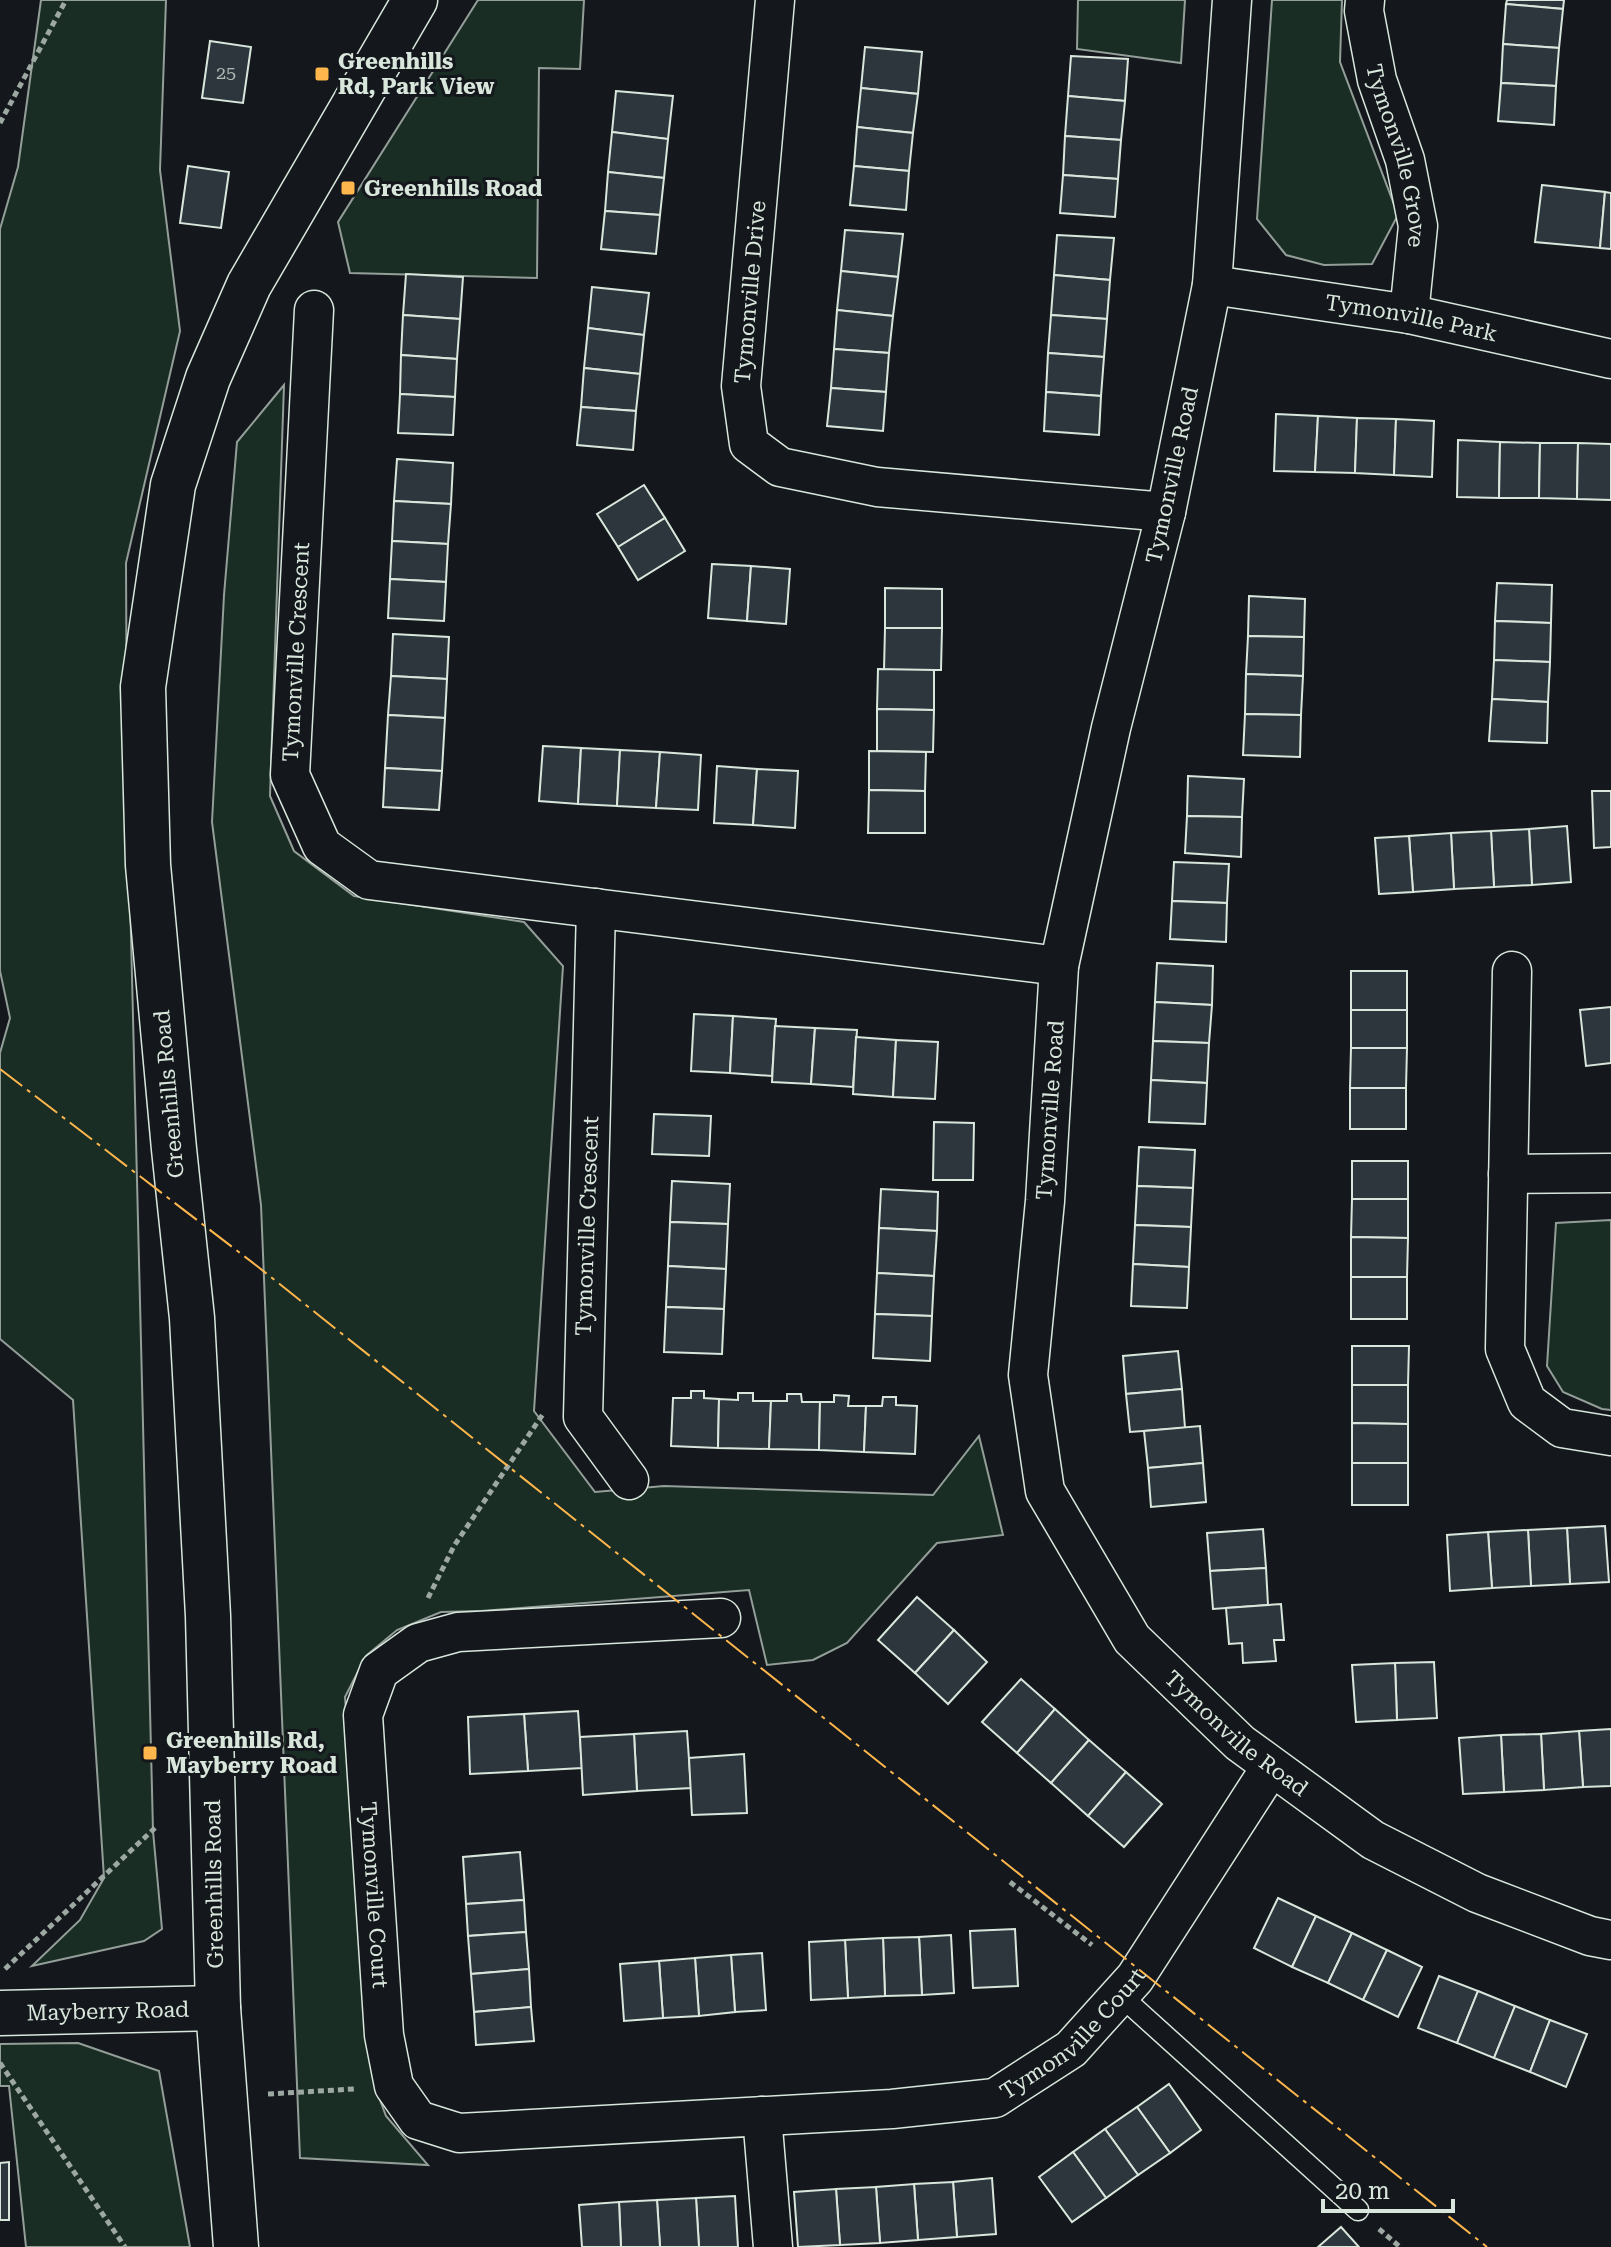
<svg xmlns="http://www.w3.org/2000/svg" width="1611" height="2247" viewBox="0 0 1611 2247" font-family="'Roboto Serif',serif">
<rect width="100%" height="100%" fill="#14181c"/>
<g fill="#1a2d24" stroke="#939e99" stroke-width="2">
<path d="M41,0H166L160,170L180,331L126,563L127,773L153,1831L162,1929L144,1941L32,1966L80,1920L104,1878L73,1400L0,1339V1053L10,1018L0,971V229L18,167Z"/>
<path d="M478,0H584L580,69L539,68L537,278L350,273L338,222Z"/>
<path d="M1078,0H1185L1181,63L1077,49Z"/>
<path d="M1272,0H1342L1340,62L1398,215L1372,264L1324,265L1286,255L1257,219Z"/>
<path d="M284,385L270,796L294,851L354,896L524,922L563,966L534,1411L595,1492L664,1486L933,1495L979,1436L1003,1535L937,1543L847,1643L813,1660L767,1665L749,1590L481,1611L441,1612L397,1630L366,1656L345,1697L376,2089L386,2116L428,2165L300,2158L261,1205L212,822L224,595L237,442Z"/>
<path d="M1611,1220V1410L1602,1409L1563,1392L1547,1366L1556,1223Z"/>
<path d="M78,2043L159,2071L190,2247H26L9,2086H0V2044Z"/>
</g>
<g fill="#2c363c" stroke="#d8e6dc" stroke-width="2">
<path d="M1507,0H1564L1563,9L1506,4Z"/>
<path d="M1506,4L1563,9L1559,48L1503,44Z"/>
<path d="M210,41L251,47L243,103L202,98Z"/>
<path d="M1503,44L1559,48L1556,86L1501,83Z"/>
<path d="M865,47L922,52L918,94L861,88Z"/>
<path d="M1071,56L1128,59L1125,101L1068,96Z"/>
<path d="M1501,83L1556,86L1554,125L1498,121Z"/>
<path d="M861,88L918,94L913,133L857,127Z"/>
<path d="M616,91L673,96L668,139L612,132Z"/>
<path d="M1068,96L1125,101L1121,140L1065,136Z"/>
<path d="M857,127L913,133L909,171L854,166Z"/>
<path d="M612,132L668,139L664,178L608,172Z"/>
<path d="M1065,136L1121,140L1118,179L1063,175Z"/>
<path d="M188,166L229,172L221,228L180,223Z"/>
<path d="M854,166L909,171L906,210L850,205Z"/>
<path d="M608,172L664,178L660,215L605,211Z"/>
<path d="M1063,175L1118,179L1115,217L1060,213Z"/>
<path d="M1542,185L1605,192L1600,248L1535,242Z"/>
<path d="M1605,192L1611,193V249L1600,248Z"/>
<path d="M605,211L660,215L656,254L601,249Z"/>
<path d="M845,230L903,234L898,277L841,271Z"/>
<path d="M1057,235L1114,238L1110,280L1054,275Z"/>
<path d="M841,271L898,277L893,316L837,310Z"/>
<path d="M406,274L463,277L460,319L403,315Z"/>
<path d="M1054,275L1110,280L1107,319L1051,315Z"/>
<path d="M592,287L649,293L644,335L588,328Z"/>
<path d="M837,310L893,316L889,353L834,349Z"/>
<path d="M403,315L460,319L457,359L401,355Z"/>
<path d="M1051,315L1107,319L1104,357L1048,353Z"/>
<path d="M588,328L644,335L640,374L584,368Z"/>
<path d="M834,349L889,353L886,392L831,388Z"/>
<path d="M1048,353L1104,357L1101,396L1046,392Z"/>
<path d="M401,355L457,359L455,397L400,394Z"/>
<path d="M584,368L640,374L636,411L581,407Z"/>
<path d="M831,388L886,392L883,431L827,426Z"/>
<path d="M1046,392L1101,396L1099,435L1044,431Z"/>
<path d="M400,394L455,397L453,435L398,433Z"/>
<path d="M581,407L636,411L633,450L577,445Z"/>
<path d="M1276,414L1318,416L1315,472L1274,471Z"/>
<path d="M1318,416L1357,418L1355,473L1315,472Z"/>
<path d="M1357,418L1396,419L1394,475L1355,473Z"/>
<path d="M1396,419L1434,421L1432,477L1394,475Z"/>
<path d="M1458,440L1500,442L1499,498L1457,497Z"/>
<path d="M1500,442L1540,443L1539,498H1499Z"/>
<path d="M1540,443H1578L1577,499L1539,498Z"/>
<path d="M1578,443L1611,444V500L1577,499Z"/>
<path d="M397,459L453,463L451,504L394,501Z"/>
<path d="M644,485L665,518L618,547L597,514Z"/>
<path d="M394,501L451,504L448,544L392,541Z"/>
<path d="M665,518L685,551L638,580L618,547Z"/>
<path d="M392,541L448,544L446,582L390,579Z"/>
<path d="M712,564L751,566L747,621L708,618Z"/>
<path d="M751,566L790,569L786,624L747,621Z"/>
<path d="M390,579L446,582L444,621L388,618Z"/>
<path d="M1497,583L1552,585L1551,623L1495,621Z"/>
<path d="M885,588L942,589V628H885Z"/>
<path d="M1249,596L1305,599L1304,637L1248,636Z"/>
<path d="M1495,621L1551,623L1550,662L1494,660Z"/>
<path d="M885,628H942L941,670H884Z"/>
<path d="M393,634L449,637L447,679L391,676Z"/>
<path d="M1248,636L1304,637L1303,676L1246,674Z"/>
<path d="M1494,660L1550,662L1548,702L1492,699Z"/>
<path d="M878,669L934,670V710L877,709Z"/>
<path d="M1246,674L1303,676L1301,715L1245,714Z"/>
<path d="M391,676L447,679L445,718L388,715Z"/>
<path d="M1492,699L1548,702L1547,743L1489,741Z"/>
<path d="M877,709L934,710L933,752L877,751Z"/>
<path d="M1245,714L1301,715L1300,757L1243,755Z"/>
<path d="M388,715L445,718L442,771L385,768Z"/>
<path d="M543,746L581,748L578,804L539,801Z"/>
<path d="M581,748L620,750L617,806L578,804Z"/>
<path d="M620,750L660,752L656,808L617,806Z"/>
<path d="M869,751L926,752L925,791L869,790Z"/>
<path d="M660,752L701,755L698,810L656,808Z"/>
<path d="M717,766L757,769L753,825L714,823Z"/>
<path d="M385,768L442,771L439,810L383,807Z"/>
<path d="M757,769L798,771L795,828L753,825Z"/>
<path d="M1188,776L1244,779L1242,817L1187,816Z"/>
<path d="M869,790L925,791V833H868Z"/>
<path d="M1592,791H1611V847L1594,848Z"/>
<path d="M1187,816L1242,817L1241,857L1185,853Z"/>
<path d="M1567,826L1571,882L1532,885L1529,829Z"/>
<path d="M1529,829L1532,885L1494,887L1491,831Z"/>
<path d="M1491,831L1494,887L1454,889L1451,833Z"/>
<path d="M1451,833L1454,889L1413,892L1409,836Z"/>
<path d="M1409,836L1413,892L1379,894L1375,838Z"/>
<path d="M1174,862L1229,864L1227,903L1172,901Z"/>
<path d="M1172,901L1227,903L1226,942L1170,939Z"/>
<path d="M1157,963L1213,966L1212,1005L1155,1002Z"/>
<rect x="1351" y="971" width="56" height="39"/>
<path d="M1155,1002L1212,1005L1209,1043L1153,1041Z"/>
<path d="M1611,1007V1063L1586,1066L1580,1010Z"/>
<rect x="1351" y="1010" width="56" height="38"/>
<path d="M694,1014L733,1016L730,1073L691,1071Z"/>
<path d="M733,1016L776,1019L772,1076L730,1073Z"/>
<path d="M775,1026L815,1028L811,1084L772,1082Z"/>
<path d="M815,1028L857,1030L853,1087L811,1084Z"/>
<path d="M856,1037L896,1040L893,1097L853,1094Z"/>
<path d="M896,1040L938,1042L935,1099L893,1097Z"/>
<path d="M1153,1041L1209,1043L1207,1083L1151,1080Z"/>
<path d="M1351,1048H1407L1406,1088H1350Z"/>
<path d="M1151,1080L1207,1083L1205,1124L1149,1122Z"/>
<rect x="1350" y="1088" width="56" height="41"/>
<path d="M654,1114L711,1116L709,1156L652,1154Z"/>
<path d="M934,1122L974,1123L973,1180H933Z"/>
<path d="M1139,1147L1195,1150L1193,1188L1137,1186Z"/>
<rect x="1352" y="1161" width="56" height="38"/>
<path d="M672,1181L730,1184L728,1224L670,1222Z"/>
<path d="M1137,1186L1193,1188L1191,1227L1135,1225Z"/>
<path d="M881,1189L938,1192L937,1231L879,1228Z"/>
<path d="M1352,1199H1408V1238L1351,1237Z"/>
<path d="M670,1222L728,1224L726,1269L668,1266Z"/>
<path d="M1135,1225L1191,1227L1189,1267L1133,1264Z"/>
<path d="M879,1228L937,1231L934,1276L877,1273Z"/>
<path d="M1351,1237L1408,1238L1407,1277H1351Z"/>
<path d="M1133,1264L1189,1267L1187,1308L1131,1306Z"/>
<path d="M668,1266L726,1269L724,1309L666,1307Z"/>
<path d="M877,1273L934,1276L932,1316L875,1314Z"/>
<rect x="1351" y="1277" width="56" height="42"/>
<path d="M666,1307L724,1309L722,1354L664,1352Z"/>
<path d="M875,1314L932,1316L930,1361L873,1358Z"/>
<path d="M1352,1346H1409L1408,1385H1352Z"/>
<path d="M1178,1351L1182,1389L1126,1394L1123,1356Z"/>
<path d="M1352,1385H1408V1424L1352,1423Z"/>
<path d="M1182,1389L1185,1428L1130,1432L1126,1394Z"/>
<path d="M691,1391H704V1398L719,1399L718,1448L671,1446L673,1398H691Z"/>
<path d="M738,1393H753V1401H771L769,1449L718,1448L719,1399L738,1400Z"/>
<path d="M787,1394H801L802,1402H820L819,1450L769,1449L771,1401H787Z"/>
<path d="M834,1395L849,1396L848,1406H866L864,1452L819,1450L820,1402H834Z"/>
<path d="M883,1397H896V1405L917,1406L915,1454L864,1452L866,1406H882Z"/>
<path d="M1352,1423L1408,1424V1463H1352Z"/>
<path d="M1200,1426L1203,1463L1148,1468L1144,1431Z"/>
<path d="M1203,1463L1206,1502L1151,1507L1148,1468Z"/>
<rect x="1352" y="1463" width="56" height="42"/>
<path d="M1605,1526L1609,1582L1570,1584L1567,1528Z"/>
<path d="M1567,1528L1570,1584L1531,1586L1528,1530Z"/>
<path d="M1263,1529L1266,1568L1210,1571L1207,1533Z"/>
<path d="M1528,1530L1531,1586L1492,1588L1488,1532Z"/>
<path d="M1488,1532L1492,1588L1450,1591L1447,1535Z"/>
<path d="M1266,1568L1268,1605L1213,1609L1210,1571Z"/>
<path d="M917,1597L954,1630L915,1673L878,1640Z"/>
<path d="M1281,1604L1284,1640H1274L1276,1661L1243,1663L1242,1643L1229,1644L1226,1608Z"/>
<path d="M954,1630L987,1662L948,1704L915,1673Z"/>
<path d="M1434,1662L1437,1718L1397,1720L1395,1663Z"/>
<path d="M1395,1663L1397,1720L1356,1722L1352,1665Z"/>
<path d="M1021,1679L1055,1709L1017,1753L982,1722Z"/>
<path d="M1055,1709L1089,1740L1051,1783L1017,1753Z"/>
<path d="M578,1711L582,1768L528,1771L524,1714Z"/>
<path d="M524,1714L528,1771L470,1774L468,1717Z"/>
<path d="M1611,1729V1786L1583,1787L1579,1731Z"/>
<path d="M687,1731L691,1788L637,1791L634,1734Z"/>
<path d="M1579,1731L1583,1787L1544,1790L1541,1734Z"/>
<path d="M634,1734L637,1791L583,1795L580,1737Z"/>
<path d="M1541,1734L1544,1790L1504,1792L1501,1735Z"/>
<path d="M1501,1735L1504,1792L1463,1794L1459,1738Z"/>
<path d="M1089,1740L1126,1772L1088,1816L1051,1783Z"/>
<path d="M744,1754L747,1813L692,1815L689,1758Z"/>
<path d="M1126,1772L1162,1804L1124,1847L1088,1816Z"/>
<path d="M520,1852L524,1900L466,1904L463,1857Z"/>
<path d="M1278,1898L1316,1916L1292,1967L1254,1948Z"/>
<path d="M524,1900L526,1932L468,1936L466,1904Z"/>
<path d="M1316,1916L1352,1933L1328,1983L1292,1967Z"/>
<path d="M1015,1929L1018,1986L973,1988L970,1931Z"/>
<path d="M526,1932L529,1969L471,1974L468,1936Z"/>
<path d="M1352,1933L1387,1950L1363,2000L1328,1983Z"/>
<path d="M951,1935L954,1993L922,1995L919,1937Z"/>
<path d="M919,1937L922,1995L885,1996L883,1938Z"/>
<path d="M883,1938L885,1996L848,1998L845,1940Z"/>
<path d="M845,1940L848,1998L811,2000L809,1942Z"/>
<path d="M1387,1950L1422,1967L1398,2017L1363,2000Z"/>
<path d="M762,1953L766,2010L735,2012L731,1955Z"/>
<path d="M731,1955L735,2012L699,2016L695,1958Z"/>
<path d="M695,1958L699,2016L663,2018L659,1961Z"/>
<path d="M659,1961L663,2018L624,2021L620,1964Z"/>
<path d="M529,1969L531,2007L474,2012L471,1974Z"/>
<path d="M1439,1976L1478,1991L1457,2043L1418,2028Z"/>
<path d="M1478,1991L1515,2006L1494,2058L1457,2043Z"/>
<path d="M1515,2006L1550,2020L1530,2072L1494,2058Z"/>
<path d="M531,2007L534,2041L476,2045L474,2012Z"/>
<path d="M1550,2020L1587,2034L1566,2087L1530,2072Z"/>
<path d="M1169,2084L1201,2130L1170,2153L1137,2107Z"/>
<path d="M1137,2107L1170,2153L1138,2175L1105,2129Z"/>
<path d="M1105,2129L1138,2175L1106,2198L1073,2152Z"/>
<path d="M1073,2152L1106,2198L1072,2222L1039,2177Z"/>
<path d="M9,2162V2220H0V2163Z"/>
<path d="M992,2178L996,2234L957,2237L953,2182Z"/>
<path d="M953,2182L957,2237L918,2240L914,2184Z"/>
<path d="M914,2184L918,2240L880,2243L876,2187Z"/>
<path d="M876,2187L880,2243L840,2245L836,2189Z"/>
<path d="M836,2189L840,2245L798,2247L794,2192Z"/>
<path d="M735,2196L738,2247H699L696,2198Z"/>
<path d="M696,2198L699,2247H660L657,2200Z"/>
<path d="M657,2200L660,2247H621L619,2202Z"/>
<path d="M619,2202L621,2247H582L579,2205Z"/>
<path d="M1341,2227L1359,2247H1318Z"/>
</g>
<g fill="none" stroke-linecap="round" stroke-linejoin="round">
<defs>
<path id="lane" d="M1120,1995L1358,2210"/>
<g id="street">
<path d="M775,0L741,386L749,444L780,467L877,487L1166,512"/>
<path id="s1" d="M1232,0L1212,285L1166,512L1111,728L1059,966L1045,1201L1028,1375L1045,1491L1132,1639L1240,1743L1373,1840L1477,1893L1590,1936L1611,1940"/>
<path id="s2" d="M1365,0L1364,11L1377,80L1405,160L1418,226L1409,314"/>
<path id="s3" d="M1212,285L1409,314L1611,359"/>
<path d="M314,310L290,775L322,846L369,880L1059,966"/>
<path d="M596,908L583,1417L629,1480"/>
<path d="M1512,971L1505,1349L1527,1402L1562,1428L1611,1436"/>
<path d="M1508,1174L1611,1173"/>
<path id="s4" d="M721,1618L458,1632L418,1643L379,1671L363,1715L384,2035L394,2086L418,2120L459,2133L892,2109L995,2098L1071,2049L1135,1978L1271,1767"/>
<path d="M762,2116L773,2247"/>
</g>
<g id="secondary">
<path id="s5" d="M0,2013L218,2008"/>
<path d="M236,2247L218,2008L208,1616L192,1318L174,1149L148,865L143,687L173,485L208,378L249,285L415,0"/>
</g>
</defs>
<use href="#lane" stroke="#d8e6dc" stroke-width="23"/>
<use href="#street" stroke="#d8e6dc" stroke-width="41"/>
<use href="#secondary" stroke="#d8e6dc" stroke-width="47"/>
<g stroke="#9da8a2" stroke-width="5" stroke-dasharray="6 4" stroke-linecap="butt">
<path d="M0,123L66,0"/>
<path d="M428,1598L454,1546L543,1414"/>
<path d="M1010,1882L1092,1945"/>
<path d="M5,1969L157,1826"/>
<path d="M0,2063L125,2247"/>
<path d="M268,2094L354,2089"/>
<path d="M1379,2229L1400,2247"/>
</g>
<use href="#lane" stroke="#14181c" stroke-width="20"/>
<use href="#street" stroke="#14181c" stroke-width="38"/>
<use href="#secondary" stroke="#14181c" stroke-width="44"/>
<path stroke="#ffb74d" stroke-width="2" stroke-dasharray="28 6 4 6" stroke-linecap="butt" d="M0,1069L257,1266L1487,2247"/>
</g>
<g fill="#ffb74d" stroke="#14181c" stroke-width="3">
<rect x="314" y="66" width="16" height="16" rx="4"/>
<rect x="340" y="180" width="16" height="16" rx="4"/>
<rect x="142" y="1745" width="16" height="16" rx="4"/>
</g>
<g text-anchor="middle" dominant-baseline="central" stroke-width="6" stroke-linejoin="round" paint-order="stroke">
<g font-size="18" fill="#adbab4">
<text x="226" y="72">25</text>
</g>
<g font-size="22" font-weight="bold" fill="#d8e6dc" stroke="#14181c" text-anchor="start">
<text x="338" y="61">Greenhills<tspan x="338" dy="25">Rd, Park View</tspan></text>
<text x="364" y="188">Greenhills Road</text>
<text x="166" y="1740">Greenhills Rd,<tspan x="166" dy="25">Mayberry Road</tspan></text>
</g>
<g font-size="22" fill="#d8e6dc" stroke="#14181c">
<text stroke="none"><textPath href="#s2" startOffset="160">Tymonville Grove</textPath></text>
<text transform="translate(750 292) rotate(-85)">Tymonville Drive</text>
<text stroke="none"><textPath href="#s3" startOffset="202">Tymonville Park</textPath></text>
<text transform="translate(1172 475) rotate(-78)">Tymonville Road</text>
<text transform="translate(296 652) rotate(-87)">Tymonville Crescent</text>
<text transform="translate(169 1094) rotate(-95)">Greenhills Road</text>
<text transform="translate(1050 1110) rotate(-86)">Tymonville Road</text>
<text transform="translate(587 1226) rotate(-88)">Tymonville Crescent</text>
<text stroke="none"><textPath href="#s1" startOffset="1824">Tymonville Road</textPath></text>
<text transform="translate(214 1884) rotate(-91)">Greenhills Road</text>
<text stroke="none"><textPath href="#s4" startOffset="580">Tymonville Court</textPath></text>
<text stroke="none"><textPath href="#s5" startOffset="108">Mayberry Road</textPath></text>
<text stroke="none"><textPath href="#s4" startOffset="1496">Tymonville Court</textPath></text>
</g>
</g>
<path d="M1323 2199v12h130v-12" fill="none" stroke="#d8e6dc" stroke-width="4"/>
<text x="1335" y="2199" font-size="24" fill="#d8e6dc" stroke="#14181c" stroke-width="6" paint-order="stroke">20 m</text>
</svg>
